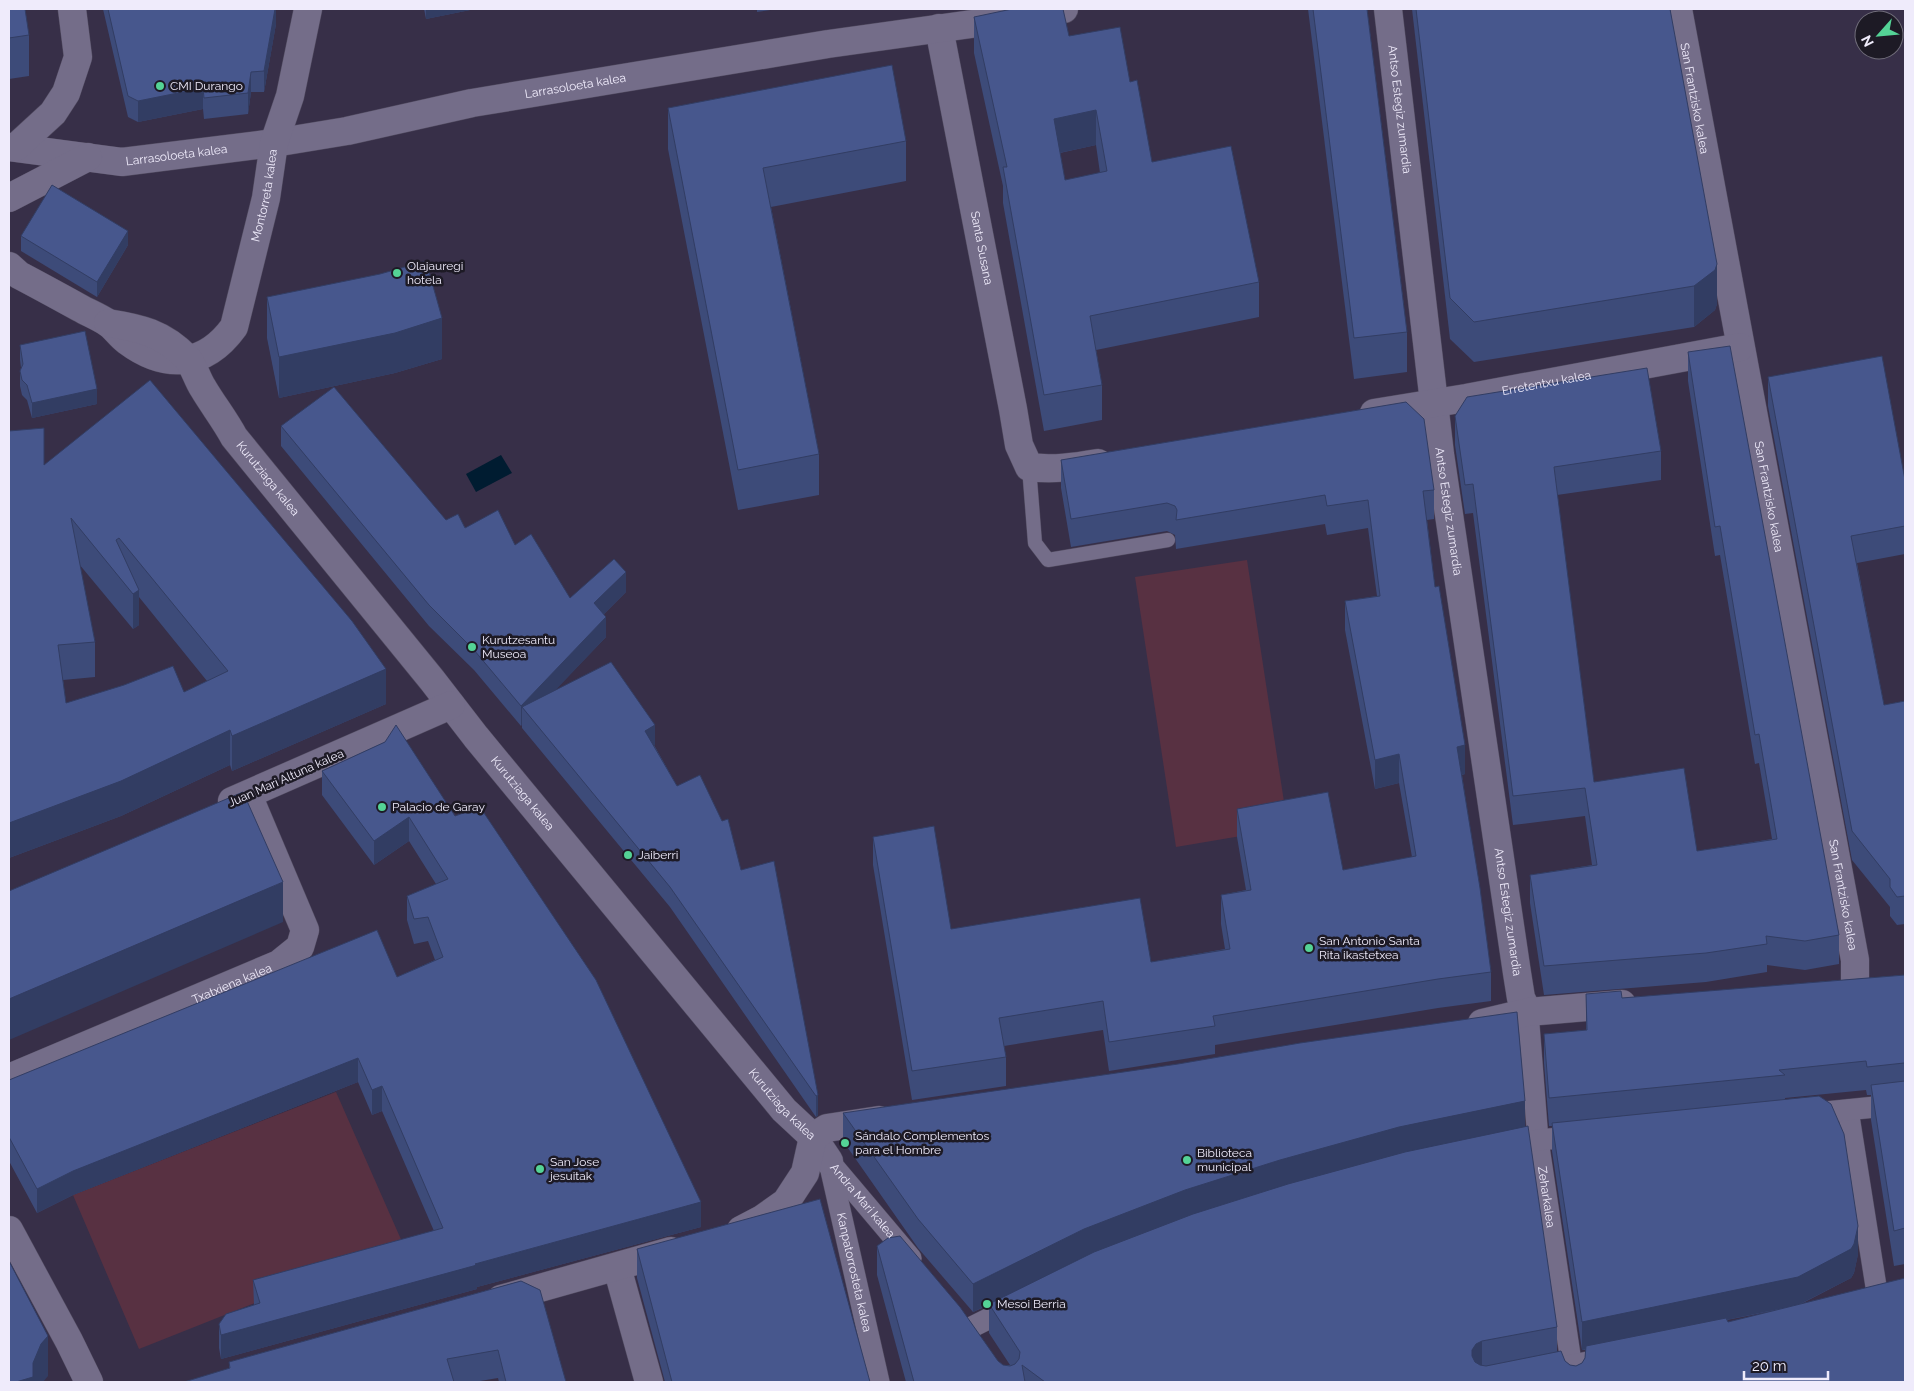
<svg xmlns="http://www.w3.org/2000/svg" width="1914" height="1391" viewBox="0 0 1914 1391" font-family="Raleway,sans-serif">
<rect width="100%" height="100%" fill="#372f48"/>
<g fill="#583142">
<path d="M1247,560L1288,828L1176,847L1135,577Z"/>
<path d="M336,1092L403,1244L139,1349L73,1195Z"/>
</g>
<path fill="#001c31" d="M501,455L512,473L476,492L466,474Z"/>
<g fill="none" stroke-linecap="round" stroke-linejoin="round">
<defs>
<path id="service" d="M1029,467L1035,543L1048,560L1168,540"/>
<g id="pedestrian">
<path id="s1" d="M1528,1012L1538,1140L1574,1382"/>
<path d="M1848,1110L1878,1299"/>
<path d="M1806,1114L1905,1104"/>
<path d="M1503,1147L1538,1140L1582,1136"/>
<path id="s2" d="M829,1161L911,1258"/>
<path id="s3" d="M830,1166L879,1382"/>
<path d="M970,1328L1014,1306"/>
<path d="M1544,1371L1607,1358"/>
</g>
<g id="minor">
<path id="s4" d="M1388,9L1440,454L1517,973L1521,998L1528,1012"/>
<path id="s5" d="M1678,9C1736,326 1797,643 1855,960V985"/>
<path id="s6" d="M939,28L1013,409L1019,445L1029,467C1053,470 1074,467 1098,463"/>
<path id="s7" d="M9,147L122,162L274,143L347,131L472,103L828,44L993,21L1064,9"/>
<path d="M16,147L53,113L66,93L78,57L72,9"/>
<path d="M9,198L88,157"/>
<path id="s8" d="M9,266L19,275C40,286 60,297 80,308C89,313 99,317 108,323C115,328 120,336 127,341C166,370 205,367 234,327L266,198L274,143L290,96L308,9"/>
<path id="s9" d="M108,323C140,328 163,333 187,358C194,366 197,379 203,388C213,405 225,420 234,437L432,680L476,737L784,1110L813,1137L829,1161"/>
<path id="s10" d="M1374,413L1466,398L1740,347"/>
<path d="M232,801L451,705"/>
<path d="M1482,1023L1528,1012L1622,1004"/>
<path id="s11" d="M9,1078L279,964L300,947L305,930L248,795"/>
<path d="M9,1230L69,1341L89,1382"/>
<path d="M741,1230L762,1219L786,1202L805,1173L813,1137L827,1128L879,1120"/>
<path d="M617,1267L649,1382"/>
<path d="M501,1299L671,1251"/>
</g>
</defs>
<use href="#service" stroke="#504a5f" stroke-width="15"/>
<use href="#pedestrian" stroke="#504a5f" stroke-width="22"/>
<use href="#minor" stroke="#504a5f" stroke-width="29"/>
<use href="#service" stroke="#746d89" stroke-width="14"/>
<use href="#pedestrian" stroke="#746d89" stroke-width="21"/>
<use href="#minor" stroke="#746d89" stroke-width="28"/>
</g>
<g fill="#3d4b79" fill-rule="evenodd">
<path d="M9,9L29,35V76L9,79Z"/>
<path d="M103,9H276V24L264,92H251L248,114L204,119L203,109L138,122L128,117Z"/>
<path d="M424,9H475L426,19Z"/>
<path d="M757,9H777L757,12Z"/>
<path d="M1308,9H1367L1407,332V372L1354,379Z"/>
<path d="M1412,9H1670L1717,304L1715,310L1694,327L1474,362L1450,339Z"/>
<path d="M974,17L1069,36L1130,82L1152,162L1259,282V317L1096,350L1102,385V420L1044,431L1003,203V186L974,53ZM1096,145L1100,173L1065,180L1060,153Z"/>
<path d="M668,108L906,141V181L771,207L819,454V495L738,510L668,149Z"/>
<path d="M21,236L128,245L97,297L21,251Z"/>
<path d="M267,297L442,359L395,373L279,398L267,338Z"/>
<path d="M20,345L97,404L32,418L27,400L22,395L20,386V371L21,368L20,360Z"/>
<path d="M1688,352L1839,933V964L1805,970L1767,965V972L1706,982L1544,995L1530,903V875L1592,865L1585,816L1513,825L1473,513L1465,514L1455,445V416L1661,451V480L1557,495L1594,782L1697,851L1772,839L1759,763L1755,764L1720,555L1715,556L1688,381Z"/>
<path d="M1768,377L1905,480V554L1857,563L1884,705L1905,701V924L1897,925L1890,916V907L1852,860L1768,406Z"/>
<path d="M281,426L446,520L515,545L570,598L626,592L604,614L606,637L554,691L655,745H654L677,786L741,870L818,1095V1115L816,1117L670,907L522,728V724L521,726L474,670L429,626L281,446Z"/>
<path d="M1061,460L1434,490V519L1427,520L1435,587L1465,774L1462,775L1491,972V1001L1438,1008L1215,1045V1054L1109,1071L1103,1030L1004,1046L1006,1057V1086L912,1100L873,865V837L951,929L1151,962L1225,949L1221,924V895L1246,890L1237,837V809L1343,870L1412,857L1399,783L1375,789L1345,630V601L1377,596L1368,528L1327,535L1325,524L1176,549L1175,535L1167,531L1071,547L1061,488Z"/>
<path d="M44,465L386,704L232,771L230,765L121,816L9,858ZM79,564L133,629L139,625V597L207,681L184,692L66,703L63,680L95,677V642Z"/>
<path d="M385,742L701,1227L477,1287V1289L221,1359L219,1348V1324L254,1305L253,1280L434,1231L382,1111L372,1115L358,1082L73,1195L37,1213L9,1161V1080L397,977L435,960L428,941L414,944L407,920V896L436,884L409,841L374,865L322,795V771Z"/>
<path d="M1905,975V1264L1894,1266L1871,1120V1095H1867L1866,1090L1785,1098V1100L1858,1254L1854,1273L1851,1278L1801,1304L1905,1382H906L877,1275V1246L998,1361L1003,1365H1010L989,1333V1305L973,1312L918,1248L843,1141V1113L1525,1127L1557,1327V1352L1565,1361L1570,1365L1576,1366L1582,1363L1585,1358L1586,1350H1582L1552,1151V1126H1549L1544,1063V1034L1586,1030V994L1622,998ZM1777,1310L1728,1322L1727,1320Z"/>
<path d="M637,1249L870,1382H665L637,1278Z"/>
<path d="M521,1281L566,1382H499L498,1378L474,1382H184L229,1369V1362Z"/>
</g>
<g fill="#323d63">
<path d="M275,9H276V24L264,92V71Z"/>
<path d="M426,9H475L426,19Z"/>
<path d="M251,72V92L248,114V93Z"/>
<path d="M203,88V109L138,122V101Z"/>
<path d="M1096,110V145L1054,154V119Z"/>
<path d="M128,231V245L97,297V282Z"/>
<path d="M1717,264V304L1715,310L1694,327V286Z"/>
<path d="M442,318V359L395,373L279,398V357Z"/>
<path d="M97,389V404L32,418V403Z"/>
<path d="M626,572V592L594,624V603Z"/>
<path d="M139,590V625L133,629V594Z"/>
<path d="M606,617V637L530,717L522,707V724L521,726V706Z"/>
<path d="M386,669V704L232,771V736Z"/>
<path d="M655,725V745L645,752V731Z"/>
<path d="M230,730V765L121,816L9,858V823Z"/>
<path d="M1465,745V774L1457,776V747Z"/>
<path d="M1399,754V783L1375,789V760Z"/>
<path d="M409,817V841L374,865V841Z"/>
<path d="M283,882V922L9,1040V999Z"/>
<path d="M358,1058V1082L73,1195L37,1213V1189L73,1171Z"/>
<path d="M382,1086V1111L372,1115V1090Z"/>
<path d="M818,1095V1115L816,1117V1096Z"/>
<path d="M1525,1101V1130L1084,1258L973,1312V1284L1084,1229L1185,1190L1280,1160L1399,1127Z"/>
<path d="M701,1202V1227L477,1287V1289L221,1359V1335L475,1264Z"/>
<path d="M1858,1226V1254L1854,1273L1851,1278L1798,1305L1582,1350V1322Z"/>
<path d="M48,1336V1376L43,1382H16L41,1344Z"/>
<path d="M1482,1341V1370L1472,1378V1350L1476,1344Z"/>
</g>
<g fill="#47578d" stroke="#323d63" fill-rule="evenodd">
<path d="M9,9H25L29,35L9,38Z"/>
<path d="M108,9H275L264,71L251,72L248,93L204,98L203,88L138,101L128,96Z"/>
<path d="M1012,9H1063L1069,36L1120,27L1130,82L1137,80L1152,162L1231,146L1259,282L1090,316L1102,385L1044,395L1003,167H1007L974,17ZM1096,110L1107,171L1065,180L1054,119Z"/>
<path d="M1313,9H1367L1407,332L1354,338Z"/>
<path d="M1416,9H1670L1717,264L1715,270L1694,286L1474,322L1450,298Z"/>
<path d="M892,65L906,141L763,168L819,454L738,470L668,108Z"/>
<path d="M52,185L128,231L97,282L21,236Z"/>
<path d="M426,261L442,318L395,333L279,357L267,297L380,274Z"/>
<path d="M85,331L97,389L32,403L27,385L22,380L20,371L23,364L20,345Z"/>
<path d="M1730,346L1839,935L1805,941L1766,936L1767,944L1706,953L1544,966L1530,875L1597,865L1585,788L1513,796L1473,484L1465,485L1455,416L1467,397L1647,368L1661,451L1554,467L1594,782L1684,768L1697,851L1777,839L1759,734L1755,735L1720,526L1715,527L1688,352Z"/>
<path d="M1882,356L1905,480V526L1851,536L1884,705L1905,701V896L1897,897L1890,887V879L1852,831L1768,377Z"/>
<path d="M150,380L352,621L386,669L232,736L230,730L121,781L9,823V431L44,428V465ZM71,518L133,594L139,590L116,540L119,538L228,671L184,692L173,666L124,685L66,703L58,645L95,642Z"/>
<path d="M334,387L446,520L458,514L465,528L498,510L515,545L531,534L570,598L614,559L626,572L594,603L606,617L521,706L474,650L429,605L281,426Z"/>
<path d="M1406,402L1424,419L1434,490L1423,491L1435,587L1439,586L1465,745L1457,747L1480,888L1491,972L1438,979L1213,1016L1215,1026L1109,1042L1103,1001L999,1018L1006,1057L912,1071L873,837L934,826L951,929L1140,898L1151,962L1230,949L1221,895L1251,890L1237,809L1328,792L1343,870L1416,856L1399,754L1375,760L1345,601L1380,596L1368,500L1327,506L1325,495L1176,520L1177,510L1175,506L1167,503L1071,519L1061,460Z"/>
<path d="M611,662L655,725L645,731L677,786L700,775L722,821L728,819L741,870L774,861L818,1095L816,1096L670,887L522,707Z"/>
<path d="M396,725L455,816L480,807L596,980L701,1202L475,1264L477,1265L221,1335L219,1324L226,1314L260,1303L253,1280L443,1228L382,1086L372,1090L358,1058L73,1171L37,1189L9,1137V1080L377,930L397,977L443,957L428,917L414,919L407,896L448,879L409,817L374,841L322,771L385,742Z"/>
<path d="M243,792L283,882L9,999V891Z"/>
<path d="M1905,975V1063H1904L1867,1067L1866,1061L1779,1070L1785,1075L1549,1098L1544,1034L1587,1030L1586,994L1621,991L1622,998Z"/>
<path d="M1517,1012L1525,1101L1399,1127L1280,1160L1185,1190L1084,1229L973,1284L918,1219L843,1113L1178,1064L1300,1043Z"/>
<path d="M1905,1081V1228L1894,1231L1871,1085Z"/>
<path d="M1819,1096L1831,1104L1844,1134L1858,1226L1854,1244L1851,1249L1798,1277L1582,1322L1552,1123Z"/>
<path d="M1528,1126L1557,1327L1482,1341L1476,1344L1472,1350V1356L1475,1362L1480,1365L1486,1366L1561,1351L1565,1361L1570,1365L1576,1366L1582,1363L1585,1358L1586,1346L1726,1318L1728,1322L1905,1278V1382H1045L1022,1365L1025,1382H914L877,1246L888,1238L900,1236L960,1307L998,1361L1003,1365L1010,1366L1015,1364L1019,1359L1020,1352L989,1304L1094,1252L1193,1214L1288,1184L1405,1152Z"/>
<path d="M820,1199L870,1382H672L637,1249Z"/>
<path d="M9,1261L48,1336L41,1344L33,1363V1377L16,1382H9Z"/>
<path d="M521,1281L540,1290L566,1382H506L498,1350L447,1359L454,1382H184L230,1368L229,1362Z"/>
</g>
<g fill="#54d396" stroke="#1d1a25" stroke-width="2">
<circle cx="160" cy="86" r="5"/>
<circle cx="397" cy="273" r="5"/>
<circle cx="472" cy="647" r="5"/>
<circle cx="382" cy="807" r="5"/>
<circle cx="628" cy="855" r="5"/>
<circle cx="1309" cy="948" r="5"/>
<circle cx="845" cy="1143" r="5"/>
<circle cx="1187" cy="1160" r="5"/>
<circle cx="540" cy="1169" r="5"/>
<circle cx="987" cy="1304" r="5"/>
</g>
<g text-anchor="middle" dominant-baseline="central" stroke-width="5" stroke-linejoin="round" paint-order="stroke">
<g font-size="12" fill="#efebfb" stroke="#1d1a25" text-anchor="start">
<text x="170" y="86">CMI Durango</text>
<text x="407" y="266">Olajauregi<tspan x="407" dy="14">hotela</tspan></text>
<text x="482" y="640">Kurutzesantu<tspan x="482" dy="14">Museoa</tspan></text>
<text x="392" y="807">Palacio de Garay</text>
<text x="638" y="855">Jaiberri</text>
<text x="1319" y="941">San Antonio Santa<tspan x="1319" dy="14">Rita ikastetxea</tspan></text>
<text x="855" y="1136">Sándalo Complementos<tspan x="855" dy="14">para el Hombre</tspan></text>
<text x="1197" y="1153">Biblioteca<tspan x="1197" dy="14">municipal</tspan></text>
<text x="550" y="1162">San Jose<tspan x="550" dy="14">jesuitak</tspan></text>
<text x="997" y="1304">Mesoi Berria</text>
</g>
<g font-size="12" fill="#efebfb" stroke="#1d1a25">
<text stroke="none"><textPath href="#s7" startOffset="574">Larrasoloeta kalea</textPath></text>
<text stroke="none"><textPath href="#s5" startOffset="91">San Frantzisko kalea</textPath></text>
<text stroke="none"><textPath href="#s4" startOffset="101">Antso Estegiz zumardia</textPath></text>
<text stroke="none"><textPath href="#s7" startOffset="169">Larrasoloeta kalea</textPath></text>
<text stroke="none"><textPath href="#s8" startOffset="399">Montorreta kalea</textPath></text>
<text stroke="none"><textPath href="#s6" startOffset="224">Santa Susana</textPath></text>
<text stroke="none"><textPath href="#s10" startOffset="175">Erretentxu kalea</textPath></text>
<text stroke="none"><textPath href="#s9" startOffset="234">Kurutziaga kalea</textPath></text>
<text stroke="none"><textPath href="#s5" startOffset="496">San Frantzisko kalea</textPath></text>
<text stroke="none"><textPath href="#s4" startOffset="506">Antso Estegiz zumardia</textPath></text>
<text transform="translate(286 778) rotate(-24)">Juan Mari Altuna kalea</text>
<text stroke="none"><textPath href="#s9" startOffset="639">Kurutziaga kalea</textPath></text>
<text stroke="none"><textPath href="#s5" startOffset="901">San Frantzisko kalea</textPath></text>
<text stroke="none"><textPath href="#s4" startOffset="911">Antso Estegiz zumardia</textPath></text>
<text stroke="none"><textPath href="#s11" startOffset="242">Txatxiena kalea</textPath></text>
<text stroke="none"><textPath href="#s9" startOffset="1044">Kurutziaga kalea</textPath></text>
<text stroke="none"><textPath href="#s1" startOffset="186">Zeharkalea</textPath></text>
<text stroke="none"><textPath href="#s2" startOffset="52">Andra Mari kalea</textPath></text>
<text stroke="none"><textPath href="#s3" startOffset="109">Kanpatorrosteta kalea</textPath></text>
</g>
</g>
<rect width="1914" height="1391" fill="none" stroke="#efebfb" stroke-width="20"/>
<g transform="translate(1879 35) rotate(243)"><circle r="24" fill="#1d1a25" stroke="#716e7b"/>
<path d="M0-4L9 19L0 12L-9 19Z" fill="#54d396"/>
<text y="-8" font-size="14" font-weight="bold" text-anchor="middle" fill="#efebfb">N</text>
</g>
<path d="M1744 1371v8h84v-8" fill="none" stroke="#efebfb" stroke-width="2.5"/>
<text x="1752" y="1371" font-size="15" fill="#efebfb" stroke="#1d1a25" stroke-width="4" paint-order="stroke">20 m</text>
</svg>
